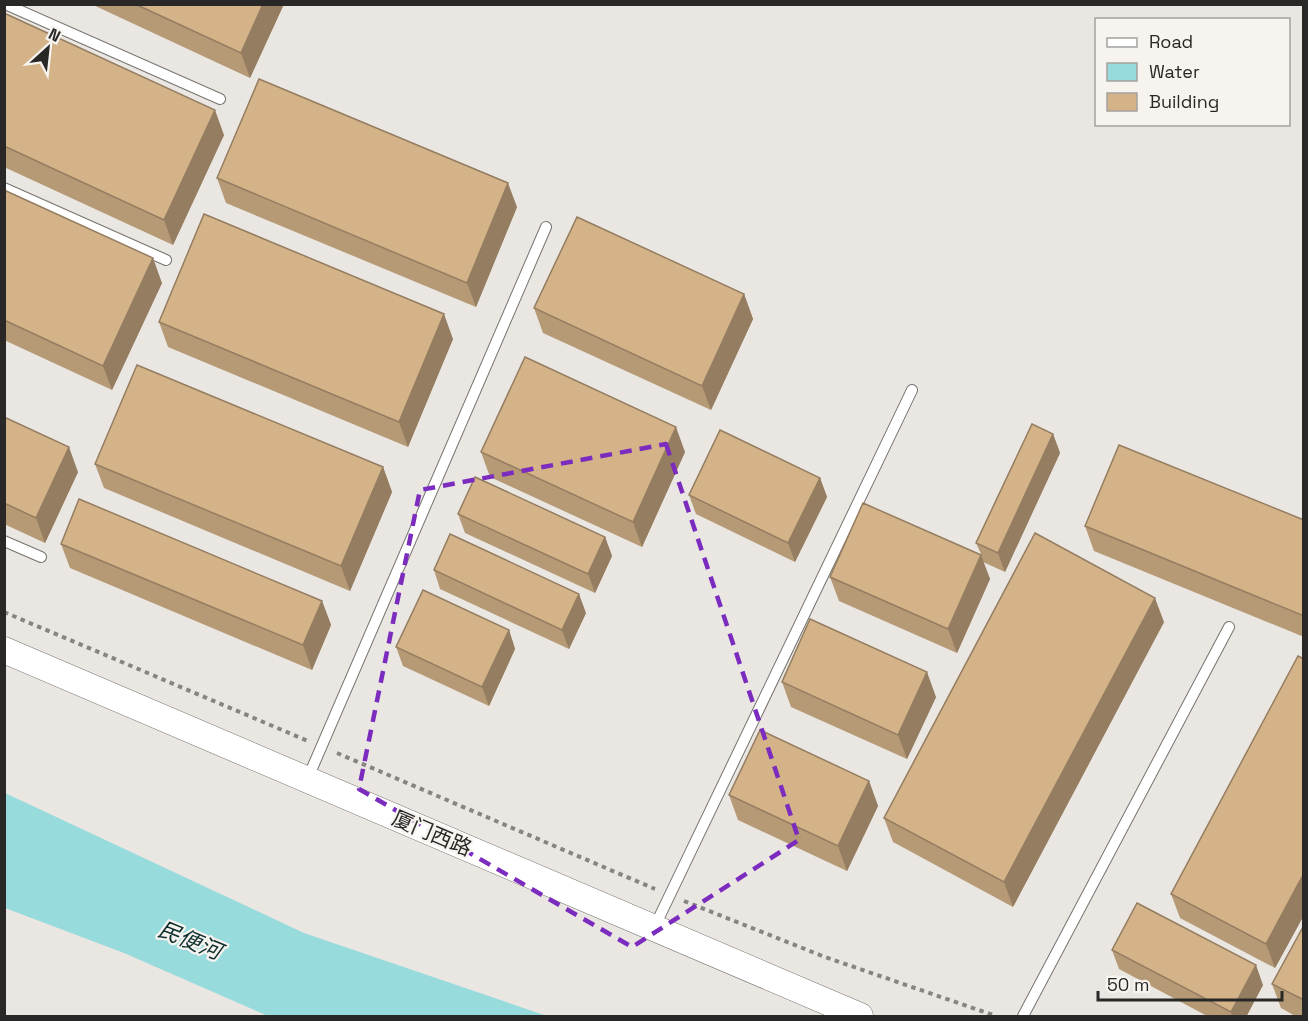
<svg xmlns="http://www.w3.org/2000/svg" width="1308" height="1021" viewBox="0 0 1308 1021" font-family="'Space Grotesk','Noto Sans SC',sans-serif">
<rect width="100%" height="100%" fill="#eae6e2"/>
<path fill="#98dbdc" d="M5,793L304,933L547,1016H268L124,953L5,908Z"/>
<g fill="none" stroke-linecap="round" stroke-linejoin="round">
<defs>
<g id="service">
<path d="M5,4L220,99"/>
<path d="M4,188L166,260"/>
<path d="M4,541L41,557"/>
<path d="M307,780L546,227"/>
<path d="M654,928L912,390"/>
<path d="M1023,1016L1229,627"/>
</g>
<path id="tertiary" d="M4,650L860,1016"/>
</defs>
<use href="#service" stroke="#76736f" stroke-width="12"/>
<use href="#tertiary" stroke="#76736f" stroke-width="27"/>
<g stroke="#878582" stroke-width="4" stroke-dasharray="4.5 4.5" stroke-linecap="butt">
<path d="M4,612L308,741"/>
<path d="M337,753L655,889"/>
<path d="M684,901L825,957L996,1016"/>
</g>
<use href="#service" stroke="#fff" stroke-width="10"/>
<use href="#tertiary" stroke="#fff" stroke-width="26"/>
</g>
<g fill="#b69a76">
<path d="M91,4H284L250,78Z"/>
<path d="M4,13L224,135L173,245L4,167Z"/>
<path d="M217,178L517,207L476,307L226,203Z"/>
<path d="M4,190L162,283L112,390L4,340Z"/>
<path d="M744,294L753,319L711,410L543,333L534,308Z"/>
<path d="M159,322L453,339L408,447L168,347Z"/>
<path d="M4,417L78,472L45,543L4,524Z"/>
<path d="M1053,434L1060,453L1005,572L983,562L990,579L957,653L839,601L830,577L981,554L976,543Z"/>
<path d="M481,452H685L642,547L490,477Z"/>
<path d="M95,464L383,467L392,492L350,591L104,488Z"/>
<path d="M820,478L827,497L795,562L696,514L689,495Z"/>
<path d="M458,514L605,537L612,556L595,593L465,533Z"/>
<path d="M1304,520V637L1094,551L1085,526Z"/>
<path d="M61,544L322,601L331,625L312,670L70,568Z"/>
<path d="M434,570L586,613L569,649L440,589Z"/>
<path d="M1164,622L1013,907L893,842L884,818Z"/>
<path d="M509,630L515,649L489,706L403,666L396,647Z"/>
<path d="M1304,659V915L1275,968L1180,918L1171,894Z"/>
<path d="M782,682L936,697L907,759L791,707Z"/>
<path d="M869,781L878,806L847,871L738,820L729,795Z"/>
<path d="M1304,925V1017H1297L1281,1008L1272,984Z"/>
<path d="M1112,950L1263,985L1246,1017H1209L1119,969Z"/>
</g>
<g fill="#947d60">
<path d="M263,4H284L250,78L241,53Z"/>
<path d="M215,110L224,135L173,245L164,220Z"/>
<path d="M508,183L517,207L476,307L467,283Z"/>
<path d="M153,258L162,283L112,390L103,366Z"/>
<path d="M744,294L753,319L711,410L702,386Z"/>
<path d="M444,314L453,339L408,447L399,422Z"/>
<path d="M676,427L685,452L642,547L633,522Z"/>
<path d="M1053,434L1060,453L1005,572L998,553Z"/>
<path d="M69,447L78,472L45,543L36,518Z"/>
<path d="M383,467L392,492L350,591L341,566Z"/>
<path d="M820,478L827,497L795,562L788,543Z"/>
<path d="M605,537L612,556L595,593L588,574Z"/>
<path d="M981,555L990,579L957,653L948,629Z"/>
<path d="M579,594L586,613L569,649L562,630Z"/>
<path d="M1155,598L1164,622L1013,907L1004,882Z"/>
<path d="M322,601L331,625L312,670L303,645Z"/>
<path d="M509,630L515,649L489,706L482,687Z"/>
<path d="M927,672L936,697L907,759L898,735Z"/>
<path d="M869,781L878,806L847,871L838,846Z"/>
<path d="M1304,873V915L1275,968L1266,944Z"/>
<path d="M1256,965L1263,985L1246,1017H1232L1231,1012Z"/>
</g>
<g fill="#d4b389" stroke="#947d60" stroke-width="1.5">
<path d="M135,4H263L241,53Z"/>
<path d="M4,13L215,110L164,220L4,146Z"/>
<path d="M259,79L508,183L467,283L217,178Z"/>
<path d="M4,190L153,258L103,366L4,320Z"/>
<path d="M204,214L444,314L399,422L159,322Z"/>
<path d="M577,217L744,294L702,386L534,308Z"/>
<path d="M525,357L676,427L633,522L481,452Z"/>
<path d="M137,365L383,467L341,566L95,464Z"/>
<path d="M4,417L69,447L36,518L4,503Z"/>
<path d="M1032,424L1053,434L998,553L976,543Z"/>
<path d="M720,430L820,478L788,543L689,495Z"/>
<path d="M1119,445L1304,520V616L1085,526Z"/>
<path d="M475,477L605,537L588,574L458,514Z"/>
<path d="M79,499L322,601L303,645L61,544Z"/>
<path d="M863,503L981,555L948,629L830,577Z"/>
<path d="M1035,533L1155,598L1004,882L884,818Z"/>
<path d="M450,534L579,594L562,630L434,570Z"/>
<path d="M423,590L509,630L482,687L396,647Z"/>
<path d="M810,619L927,672L898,735L782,682Z"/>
<path d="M1298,656L1304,659V873L1266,944L1171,894Z"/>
<path d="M760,730L869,781L838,846L729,795Z"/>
<path d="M1137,903L1256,965L1231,1012L1112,950Z"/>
<path d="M1304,925V1000L1272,984Z"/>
</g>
<path fill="none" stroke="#7b2cbf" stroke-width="4.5" stroke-dasharray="12 8" stroke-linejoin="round" d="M666,444L799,840L632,947L359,789L420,490Z"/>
<g text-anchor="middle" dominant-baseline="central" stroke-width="4.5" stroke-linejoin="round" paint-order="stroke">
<g font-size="21" fill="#292826" stroke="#f7f3ef">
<text transform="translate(432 833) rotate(23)">厦门西路</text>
</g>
<g font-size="22" font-style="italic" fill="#0d2f2f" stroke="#f7f3ef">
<text transform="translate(190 940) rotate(22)">民便河</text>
</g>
</g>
<rect width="1308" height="1021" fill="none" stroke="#292826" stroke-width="12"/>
<rect x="1095" y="18" width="195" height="108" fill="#f7f3ef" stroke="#a5a29f" stroke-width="1.5"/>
<rect x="1107" y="38" width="30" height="9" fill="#ffffff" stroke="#a5a29f" stroke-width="1.5"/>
<text x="1149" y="48" font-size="18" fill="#292826">Road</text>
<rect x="1107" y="63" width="30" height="18" fill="#98dbdc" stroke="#a5a29f" stroke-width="1.5"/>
<text x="1149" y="78" font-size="18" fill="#292826">Water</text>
<rect x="1107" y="93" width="30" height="18" fill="#d4b389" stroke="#a5a29f" stroke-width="1.5"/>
<text x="1149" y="108" font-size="18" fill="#292826">Building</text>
<g transform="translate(48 48) rotate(27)" stroke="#f7f3ef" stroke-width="4.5" paint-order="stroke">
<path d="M0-4.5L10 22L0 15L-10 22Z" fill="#292826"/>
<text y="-9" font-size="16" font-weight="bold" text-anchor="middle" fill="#292826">N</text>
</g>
<path d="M1098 991v9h184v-9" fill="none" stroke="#292826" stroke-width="3"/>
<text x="1107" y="991" font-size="18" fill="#292826" stroke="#f7f3ef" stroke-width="4.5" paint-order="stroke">50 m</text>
</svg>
